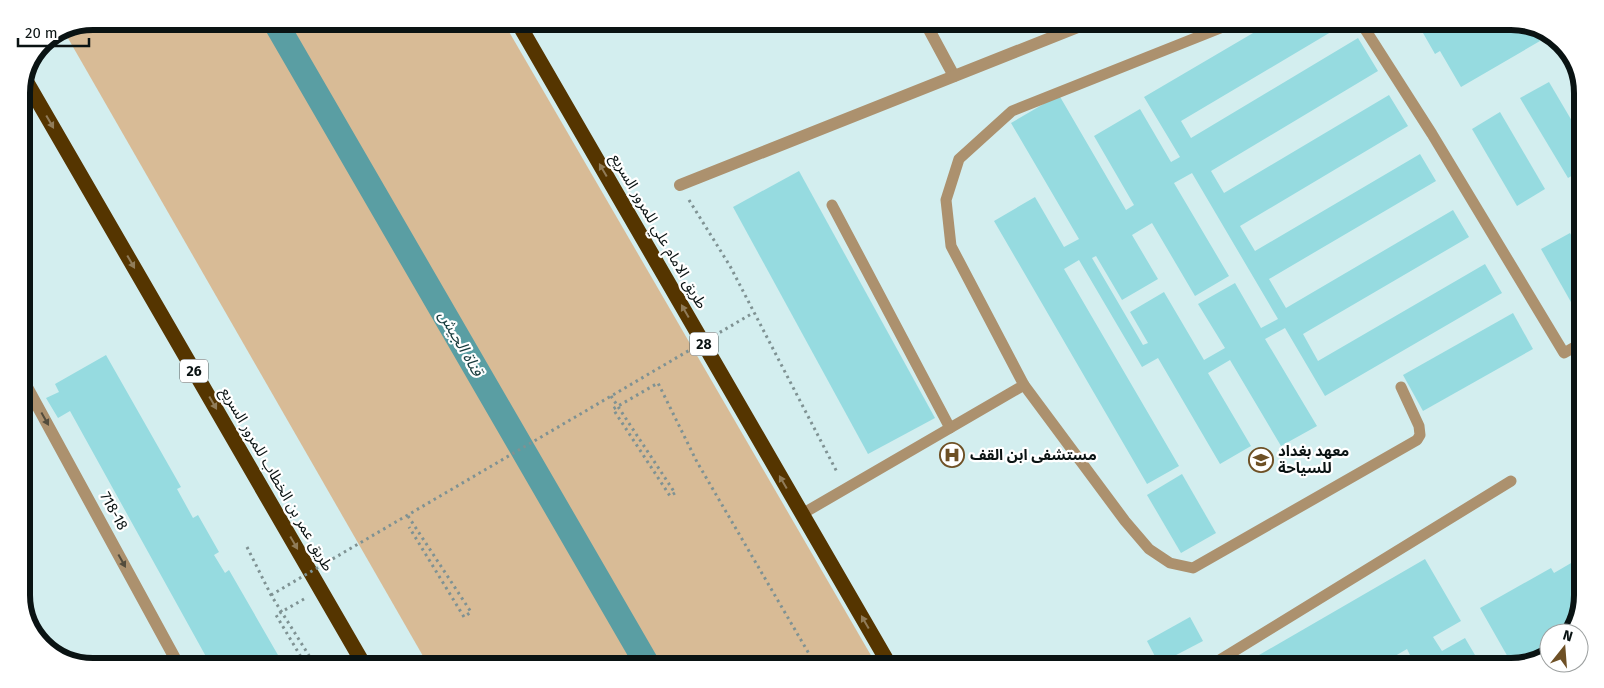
<svg xmlns="http://www.w3.org/2000/svg" width="1604" height="688" viewBox="0 0 1604 688" font-family="'Fira Sans','Noto Sans Arabic',sans-serif">
<rect width="100%" height="100%" fill="#d3eeef"/>
<path fill="#d8bb96" d="M93,21L504,23L876,664L427,663L65,33Z"/>
<g fill="none" stroke-linecap="round" stroke-linejoin="round">
<path stroke="#5a9ea3" stroke-width="25" d="M275,22L647,664"/>
</g>
<g fill="#96dbe0" fill-rule="evenodd">
<path d="M1265,26H1341L1181,121L1191,138L1358,38L1378,71L1211,171L1224,193L1389,95L1408,126L1240,226L1255,251L1420,154L1436,181L1269,279L1286,308L1453,210L1469,237L1303,334L1318,361L1485,264L1502,293L1325,396L1285,328L1265,339L1317,426L1281,446L1230,360L1208,373L1251,446L1220,464L1158,358L1142,367L1079,260L1064,269L1179,466L1147,484L994,221L1035,197L1064,247L1079,239L1011,123L1059,95L1126,210L1134,205L1094,136L1140,109L1171,162L1180,157L1144,97ZM1192,173L1278,319L1261,328L1235,283L1198,304L1225,348L1204,360L1164,292L1130,312L1148,343L1143,345L1092,258L1096,256L1122,300L1158,279L1132,235L1152,223L1195,296L1229,276L1174,183Z"/>
<path d="M1419,26L1532,27L1540,41L1461,87L1440,51L1435,54Z"/>
<path d="M1549,82L1582,138V170L1568,178L1520,98Z"/>
<path d="M1500,112L1545,189L1517,206L1472,129Z"/>
<path d="M799,171L935,418L868,454L733,207Z"/>
<path d="M1570,233L1581,253L1580,318L1541,249Z"/>
<path d="M1513,313L1533,349L1423,411L1403,375Z"/>
<path d="M106,355L181,487L177,489L193,518L198,515L219,552L214,555L225,573L229,570L282,662H209L70,411L58,418L46,398L59,392L55,384Z"/>
<path d="M1182,474L1216,533L1181,553L1147,495Z"/>
<path d="M1425,559L1461,621L1433,637L1442,651L1465,638L1482,667L1405,666L1404,663L1412,659L1407,649L1378,666H1240Z"/>
<path d="M1578,559L1577,622L1569,633H1549V655L1513,666L1480,608L1551,568L1554,573Z"/>
<path d="M1190,617L1203,641L1159,664L1147,641Z"/>
</g>
<g fill="none" stroke-linecap="round" stroke-linejoin="round">
<g stroke="#7f9293" stroke-width="3" stroke-dasharray="2.5 4" stroke-linecap="butt">
<path d="M689,200L730,266L838,474"/>
<path d="M675,493L670,496L613,409L658,383L697,462L815,664"/>
<path d="M408,516L471,612L464,617L409,527"/>
<path d="M304,662L276,615L304,599"/>
</g>
<g stroke="#ac916e" stroke-width="11">
<path d="M1363,26L1432,134L1564,353L1580,344"/>
<path d="M832,205L950,428"/>
<path d="M1024,385L1125,521L1149,549L1170,563L1193,568L1417,440L1420,435L1419,426L1401,387"/>
<path d="M802,514L1024,385L951,246L946,200L959,159L1012,111L1228,25"/>
<path d="M1210,666L1511,481"/>
</g>
<g stroke="#ac916e" stroke-width="12">
<path d="M926,24L954,76"/>
<path d="M680,185L1083,25"/>
<path d="M21,376L177,662"/>
</g>
<g stroke="#553500" stroke-width="15">
<path d="M518,23L889,664"/>
<path d="M25,79L363,663"/>
</g>
<g stroke="#7f9293" stroke-width="3" stroke-dasharray="2.5 4" stroke-linecap="butt">
<path d="M611,396L675,493"/>
<path d="M247,547L271,595L313,662"/>
<path d="M271,595L753,313"/>
</g>
</g>
<defs><path id="oneway-solid" d="M-6-.8H1V-3.2L6.5 0L1 3.2V.8H-6Z" transform="scale(1.25)"/></defs>
<g fill="#907c59">
<use href="#oneway-solid" transform="translate(50 122) rotate(60)"/>
<use href="#oneway-solid" transform="translate(603 170) rotate(-120)"/>
<use href="#oneway-solid" transform="translate(131 262) rotate(60)"/>
<use href="#oneway-solid" transform="translate(685 311) rotate(-120)"/>
<use href="#oneway-solid" transform="translate(213 403) rotate(60)"/>
<use href="#oneway-solid" transform="translate(783 482) rotate(-120)"/>
<use href="#oneway-solid" transform="translate(294 543) rotate(60)"/>
<use href="#oneway-solid" transform="translate(865 622) rotate(-120)"/>
</g>
<g fill="#534c3c">
<use href="#oneway-solid" transform="translate(45 419) rotate(61)"/>
<use href="#oneway-solid" transform="translate(122 561) rotate(61)"/>
</g>
<defs>
<symbol id="hospital-ring" viewBox="-11 -11 22 22"><circle r="9.5" fill="#fff" stroke="#6e5025" stroke-width="1.5"/><path d="M-5-5h3v3.5h4V-5h3V5h-3V1.5h-4V5h-3Z" fill="#6e5025"/></symbol>
<symbol id="school-ring" viewBox="-11 -11 22 22"><circle r="9.5" fill="#fff" stroke="#6e5025" stroke-width="1.5"/><path d="M0-5L7-2L0 1L-7-2ZM-4 1L0 2.5L4 1V4Q0 6-4 4Z" fill="#6e5025"/></symbol>
</defs>
<g fill-rule="evenodd">
<use href="#hospital-ring" x="938" y="441" width="28" height="28"/>
<use href="#school-ring" x="1247" y="446" width="28" height="28"/>
</g>
<g text-anchor="middle" dominant-baseline="central" stroke-width="4.5" stroke-linejoin="round" paint-order="stroke">
<g fill="#fff" stroke="#545a5a" stroke-width="1">
<rect x="690" y="332.5" width="28" height="23" rx="4"/>
<rect x="180" y="359.5" width="28" height="23" rx="4"/>
</g>
<g font-size="14" font-weight="bold" fill="#0a1313">
<text x="704" y="344">28</text>
<text x="194" y="371">26</text>
</g>
<g font-size="15" fill="#0a1313" stroke="#fff">
<text transform="translate(659 231) rotate(60)">طريق الامام علي للمرور السريع</text>
<text transform="translate(277 479) rotate(60)">طريق عمر بن الخطاب للمرور السريع</text>
<text transform="translate(114 511) rotate(61)">718-18</text>
</g>
<g font-size="15" font-weight="bold" fill="#0a1313" stroke="#fff" text-anchor="start">
<text x="1278" y="451">معهد بغداد<tspan x="1278" dy="17">للسياحة</tspan></text>
<text x="970" y="455">مستشفى ابن القف</text>
</g>
<g font-size="16" font-style="italic" fill="#183b3d" stroke="#fff">
<text transform="translate(461 343) rotate(60)">قناة الجيش</text>
</g>
</g>
<path d="M0 0H1604V688H0ZM93 30H1511A63 63 0 0 1 1574 93V595A63 63 0 0 1 1511 658H93A63 63 0 0 1 30 595V93A63 63 0 0 1 93 30Z" fill="#fff" fill-rule="evenodd"/>
<path fill="none" stroke="#0a1313" stroke-width="6" d="M93 30H1511A63 63 0 0 1 1574 93V595A63 63 0 0 1 1511 658H93A63 63 0 0 1 30 595V93A63 63 0 0 1 93 30Z"/>
<g transform="translate(1564 648) rotate(17)"><circle r="24" fill="#ffffff" stroke="#9da1a1"/>
<path d="M0-4L9 19L0 12L-9 19Z" fill="#6e5025"/>
<text y="-8" font-size="14" font-weight="bold" text-anchor="middle" fill="#0a1313">N</text>
</g>
<path d="M18 38v8h71v-8" fill="none" stroke="#0a1313" stroke-width="2.5"/>
<text x="25" y="38" font-size="15" fill="#0a1313" stroke="#ffffff" stroke-width="4" paint-order="stroke">20 m</text>
</svg>
